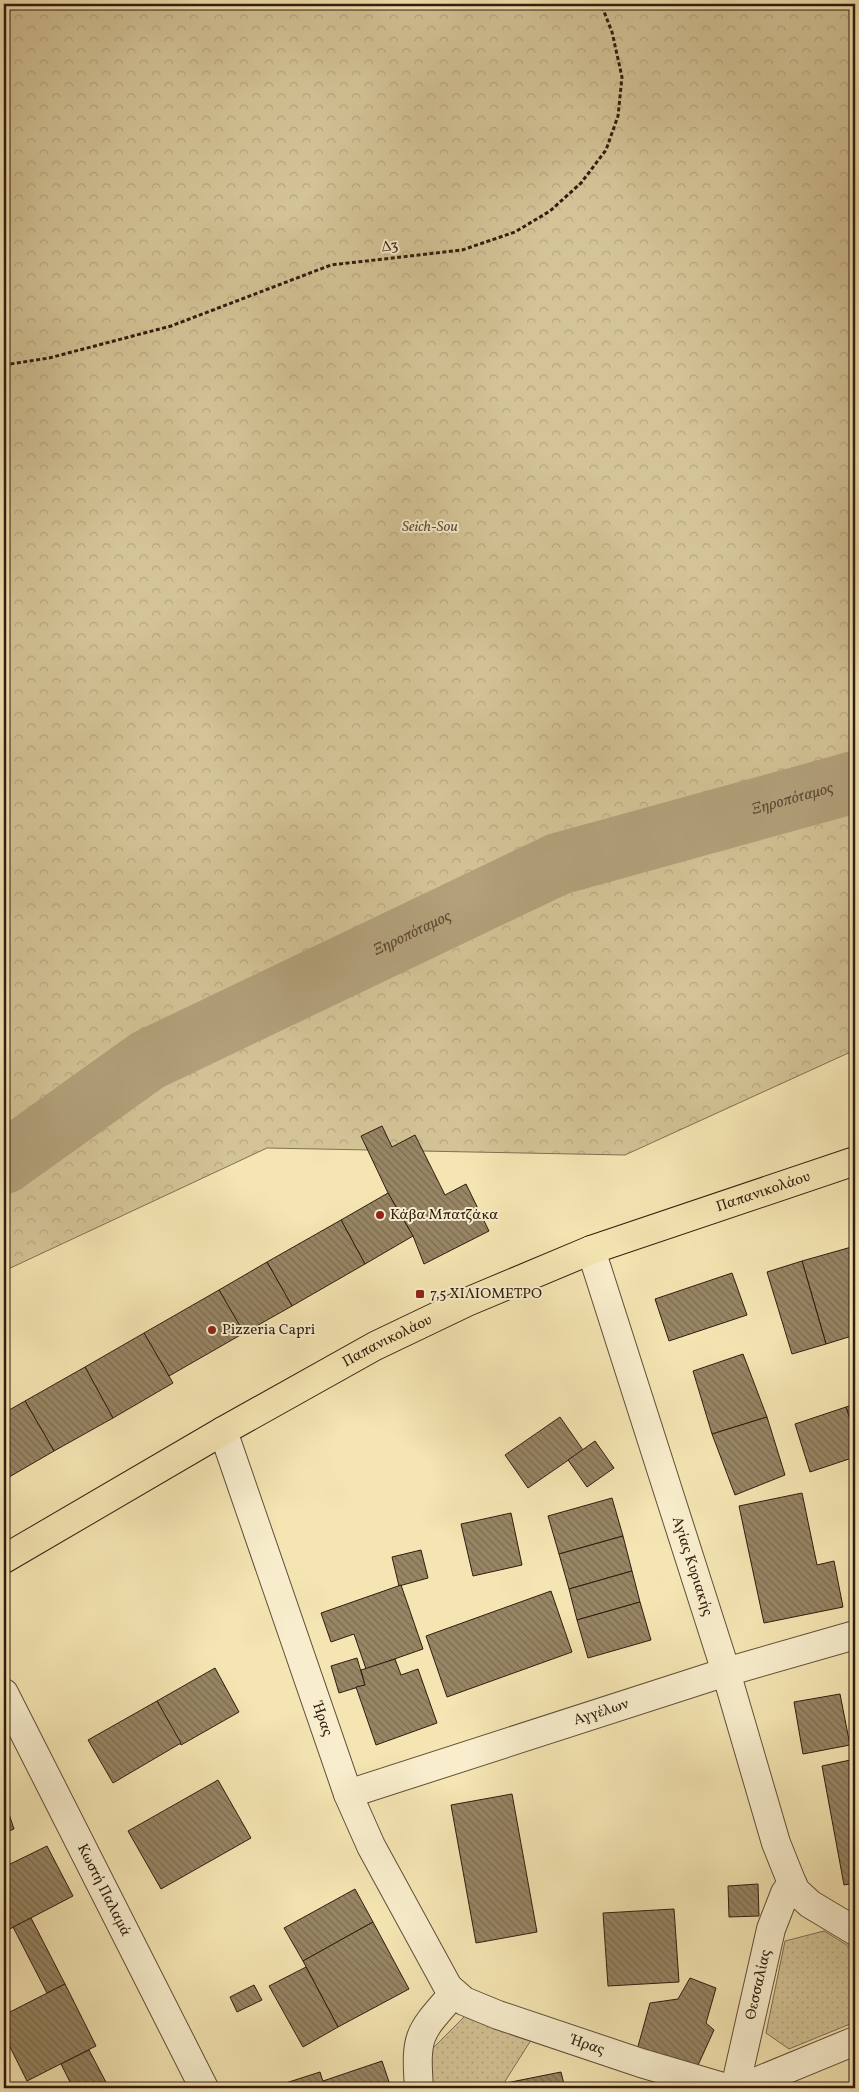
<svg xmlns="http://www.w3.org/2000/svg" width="859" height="2092" viewBox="0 0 859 2092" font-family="Vollkorn,serif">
<defs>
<pattern id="grass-dots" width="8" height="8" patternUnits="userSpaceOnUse" patternTransform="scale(1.25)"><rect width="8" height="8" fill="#d3c396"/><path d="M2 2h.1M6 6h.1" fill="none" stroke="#b6a780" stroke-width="1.8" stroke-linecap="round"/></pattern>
<pattern id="forest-crowns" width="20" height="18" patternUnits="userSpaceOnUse" patternTransform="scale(1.25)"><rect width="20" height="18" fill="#d3c396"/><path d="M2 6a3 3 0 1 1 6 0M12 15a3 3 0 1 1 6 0" fill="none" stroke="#b6a780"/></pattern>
<pattern id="building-back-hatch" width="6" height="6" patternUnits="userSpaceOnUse" patternTransform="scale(1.25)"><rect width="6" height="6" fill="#978564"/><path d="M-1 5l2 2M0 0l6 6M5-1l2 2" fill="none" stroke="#7c6c51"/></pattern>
</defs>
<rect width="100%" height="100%" fill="#f4e5b2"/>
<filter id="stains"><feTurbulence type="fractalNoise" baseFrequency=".004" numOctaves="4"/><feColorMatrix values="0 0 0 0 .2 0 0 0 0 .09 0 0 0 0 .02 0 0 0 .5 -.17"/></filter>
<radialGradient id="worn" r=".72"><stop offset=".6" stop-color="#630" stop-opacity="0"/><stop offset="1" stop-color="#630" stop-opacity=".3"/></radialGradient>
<g fill="url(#grass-dots)" stroke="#827053">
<path d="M824,1931L855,1950V2022L789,2049L766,2033L785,1941Z"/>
<path d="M468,2013L533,2037L504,2083L505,2088H429L423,2058Z"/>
</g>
<path fill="url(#forest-crowns)" stroke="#827053" d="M4,4H855V1050L625,1155L267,1148L4,1271Z"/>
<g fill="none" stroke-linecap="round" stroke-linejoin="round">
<path stroke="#b2a17b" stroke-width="62" id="s1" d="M4,1163L148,1060L558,864L855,782"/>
</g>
<g fill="url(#building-back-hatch)" stroke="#321c10">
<path d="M382,1126L392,1147L415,1135L445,1195L466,1184L489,1231L424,1264L413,1236L388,1193L361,1136Z"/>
<path d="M388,1193L413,1236L365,1264L341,1220Z"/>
<path d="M341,1220L365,1264L292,1306L267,1262Z"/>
<path d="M855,1246V1335L826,1344L802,1261Z"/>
<path d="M802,1261L826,1344L792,1354L767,1272Z"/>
<path d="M267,1262L292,1306L244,1333L219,1290Z"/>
<path d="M732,1273L747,1315L669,1341L655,1299Z"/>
<path d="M219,1290L244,1333L169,1376L144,1333Z"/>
<path d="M144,1333L173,1383L113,1418L85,1367Z"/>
<path d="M743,1354L767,1417L712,1434L693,1371Z"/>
<path d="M85,1367L113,1418L54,1451L25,1401Z"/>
<path d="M25,1401L54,1451L4,1480V1413Z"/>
<path d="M855,1404V1435L846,1407Z"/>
<path d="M846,1407L855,1435V1457L810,1472L795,1424Z"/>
<path d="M560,1417L583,1450L528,1488L505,1455Z"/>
<path d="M767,1417L785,1475L735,1495L712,1434Z"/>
<path d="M595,1441L614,1468L587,1487L568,1460Z"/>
<path d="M802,1493L817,1565L834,1561L843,1607L764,1623L739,1506Z"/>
<path d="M612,1498L623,1536L559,1554L548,1516Z"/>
<path d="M511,1513L522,1565L473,1576L461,1524Z"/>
<path d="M623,1536L632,1571L569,1589L559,1554Z"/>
<path d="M421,1550L428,1578L399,1586L392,1557Z"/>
<path d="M632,1571L640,1602L577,1620L569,1589Z"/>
<path d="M401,1585L423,1649L366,1669L354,1634L331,1642L321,1613Z"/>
<path d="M551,1591L572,1652L447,1697L426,1636Z"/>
<path d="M640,1602L651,1640L588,1658L577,1620Z"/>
<path d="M357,1658L365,1685L339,1693L331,1666Z"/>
<path d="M395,1659L401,1675L418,1669L437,1723L376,1745L356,1687L365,1685L361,1670Z"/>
<path d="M215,1668L239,1712L181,1745L157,1701Z"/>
<path d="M840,1694L850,1745L803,1754L794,1702Z"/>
<path d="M157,1701L181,1743L113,1783L88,1740Z"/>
<path d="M855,1759V1883L844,1885L822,1766Z"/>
<path d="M218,1780L251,1838L161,1889L128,1831Z"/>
<path d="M512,1794L537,1932L476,1943L451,1805Z"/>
<path d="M8,1811L14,1829L4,1833V1812Z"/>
<path d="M47,1846L73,1896L4,1932V1867Z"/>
<path d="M758,1884L759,1916L729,1917L728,1886Z"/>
<path d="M355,1889L373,1922L303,1961L284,1928Z"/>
<path d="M674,1909L679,1982L608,1986L603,1913Z"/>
<path d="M31,1918L65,1984L47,1993L13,1927Z"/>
<path d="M373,1922L409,1989L338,2027L303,1961Z"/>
<path d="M306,1967L338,2027L303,2047L269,1986Z"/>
<path d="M690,1978L716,1988L706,2023L714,2030L694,2074L637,2050L650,2003L678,1999Z"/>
<path d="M65,1984L96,2046L27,2081L4,2035V2015Z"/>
<path d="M254,1985L262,2000L237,2012L230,1997Z"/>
<path d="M89,2050L109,2088H73L61,2064Z"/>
<path d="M382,2061L391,2088H325L323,2081Z"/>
<path d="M320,2072L325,2088H270Z"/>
<path d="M561,2072L565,2088H507L506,2083Z"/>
</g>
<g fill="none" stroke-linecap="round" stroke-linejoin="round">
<defs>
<g id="minor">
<path id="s2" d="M591,1250L726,1672L776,1843L792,1883L796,1891L810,1904L855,1931"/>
<path id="s3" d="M223,1431L348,1794L371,1846L448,1987L464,2001L498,2015L641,2063L726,2088"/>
<path id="s4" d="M4,1693L204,2088"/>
<path id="s5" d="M348,1794L726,1672L855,1635"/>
<path d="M419,2088C415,2034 419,2033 454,1993"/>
<path id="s6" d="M735,2088L771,1929L785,1893L792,1883"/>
<path d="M741,2088L855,2041"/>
</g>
<g id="major">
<path id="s7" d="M4,1559L223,1431L375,1346L467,1302L591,1250L855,1161"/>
</g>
</defs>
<use href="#minor" stroke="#624e38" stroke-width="30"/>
<use href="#major" stroke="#321c10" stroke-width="30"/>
<path stroke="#321c10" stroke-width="3" stroke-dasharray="4 2.5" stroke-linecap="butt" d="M4,365L49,358L171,326L331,265L462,250L515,232L550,211L581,183L606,150L618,116L622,77L612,32L601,4"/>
<use href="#minor" stroke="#f8eecd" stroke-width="28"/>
<use href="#major" stroke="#f4e5b2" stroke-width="28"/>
</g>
<g fill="#8f2418" stroke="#f8eecd" stroke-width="2">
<circle cx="380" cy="1215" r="5"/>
<rect x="415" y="1289" width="10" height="10" rx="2.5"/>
<circle cx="212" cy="1330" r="5"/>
</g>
<g text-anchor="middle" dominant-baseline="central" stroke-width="4" stroke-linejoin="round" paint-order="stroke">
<g font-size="15" fill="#321c10" stroke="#f8eecd">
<text transform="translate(390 247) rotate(-7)">Δ3</text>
<text stroke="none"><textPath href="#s7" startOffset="846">Παπανικολάου</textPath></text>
<text stroke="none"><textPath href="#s7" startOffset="441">Παπανικολάου</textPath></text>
<text stroke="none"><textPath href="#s2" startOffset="332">Αγίας Κυριακής</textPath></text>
<text stroke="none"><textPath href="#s5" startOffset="266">Αγγέλων</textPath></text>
<text stroke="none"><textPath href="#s3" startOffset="305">Ήρας</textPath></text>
<text stroke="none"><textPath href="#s4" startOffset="221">Κωστή Παλαμά</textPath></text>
<text stroke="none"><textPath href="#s6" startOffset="106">Θεσσαλίας</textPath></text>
<text stroke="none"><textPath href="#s3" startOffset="754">Ήρας</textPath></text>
</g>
<g font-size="15" font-style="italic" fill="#624e38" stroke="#f8eecd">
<text x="430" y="527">Seich-Sou</text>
</g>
<g font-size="15" fill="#321c10" stroke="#f8eecd" text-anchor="start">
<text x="390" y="1215">Κάβα Μπατζάκα</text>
<text x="430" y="1294">7,5 ΧΙΛΙΟΜΕΤΡΟ</text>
<text x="222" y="1330">Pizzeria Capri</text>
</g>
<g font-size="16" font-style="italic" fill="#5f4b35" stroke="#f8eecd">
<text stroke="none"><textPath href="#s1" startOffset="875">Ξηροπόταμος</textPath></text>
<text stroke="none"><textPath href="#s1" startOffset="470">Ξηροπόταμος</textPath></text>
</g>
</g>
<rect width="859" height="2092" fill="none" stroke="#f4e5b2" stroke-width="20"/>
<rect x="5" y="5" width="849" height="2082" fill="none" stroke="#321c10" stroke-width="2.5"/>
<rect x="10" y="10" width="839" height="2072" fill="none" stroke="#321c10"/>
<rect width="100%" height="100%" filter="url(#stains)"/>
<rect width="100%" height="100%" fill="url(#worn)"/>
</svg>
